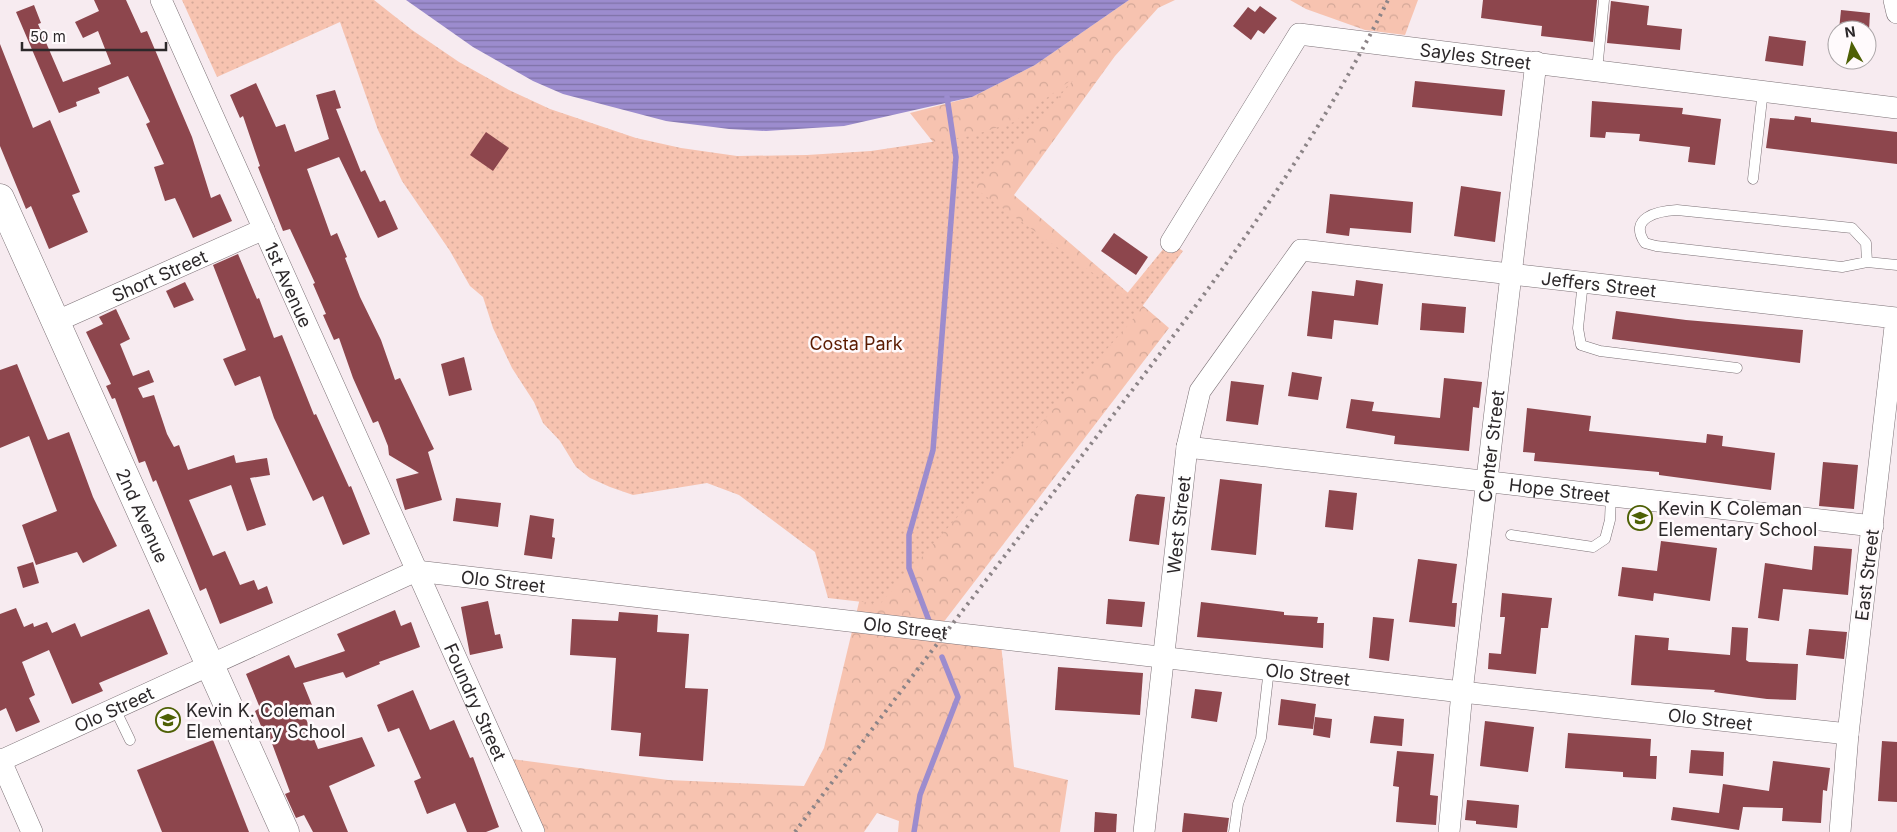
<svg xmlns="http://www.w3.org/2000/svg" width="1897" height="832" viewBox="0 0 1897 832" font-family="Inter,sans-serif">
<defs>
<pattern id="forest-crowns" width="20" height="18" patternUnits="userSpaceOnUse" patternTransform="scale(1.25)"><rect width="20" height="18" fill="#f7c3b0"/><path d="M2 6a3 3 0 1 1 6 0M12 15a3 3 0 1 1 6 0" fill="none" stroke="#d4a898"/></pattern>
<pattern id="park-dots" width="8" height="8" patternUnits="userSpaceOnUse" patternTransform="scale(1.25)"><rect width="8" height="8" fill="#f7c3b0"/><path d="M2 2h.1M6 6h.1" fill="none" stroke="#d4a898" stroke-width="1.8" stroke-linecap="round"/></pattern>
<pattern id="water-rules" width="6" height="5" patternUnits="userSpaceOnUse" patternTransform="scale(1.25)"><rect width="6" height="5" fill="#9c8cce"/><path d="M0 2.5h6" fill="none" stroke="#7f72a7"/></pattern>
</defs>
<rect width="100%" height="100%" fill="#f7ebf0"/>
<g fill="url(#forest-crowns)">
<path d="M1129,0H1175L1158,8L1115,56L1014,195L1169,328L933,636L1001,644L1014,767L1068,780L1060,832H898L899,821L877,813L864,832H535L505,758L668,780L804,786L824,748L860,598L933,142L910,113L972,97L1035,65Z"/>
<path d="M1290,0H1418L1405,35L1365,30L1306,9Z"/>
</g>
<path fill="url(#park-dots)" d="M182,0H374L412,30L459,62L509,90L550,109L636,138L681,148L737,156L807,155L871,151L971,136L1014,122L1078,75L1031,129L973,187L1125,296L1169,242L1183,251L1130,323L880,604L828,598L815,552L739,495L707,483L633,495L610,487L590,478L576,467L560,441L543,423L534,402L512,368L493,328L483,297L470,286L450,251L402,181L378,130L340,22L217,77Z"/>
<path fill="url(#water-rules)" d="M406,0H1129L1035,65L972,97L844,126L766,131L729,129L666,121L563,94L533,81L473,47Z"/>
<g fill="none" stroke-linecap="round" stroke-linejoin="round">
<g stroke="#9c8cce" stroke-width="5.5">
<path d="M931,626L909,568V535L933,450L956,157L947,97"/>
<path d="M914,832L920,795L958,697L942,657"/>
</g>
</g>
<g fill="#8d464d">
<path d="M94,0H126L141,33L147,31L192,137L211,198L220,194L232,221L193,238L175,198L165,201L154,167L164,164L146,124L150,122L128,76L98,88L100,93L76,102L77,106L59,113L16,12L34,5L41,23L38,24L63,82L111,64L98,31L83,38L75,22L99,11Z"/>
<path d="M1483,0H1597L1593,42L1541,36L1542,26L1481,18Z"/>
<path d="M1611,1L1649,6L1647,25L1682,29L1680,50L1607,43Z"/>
<path d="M1260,6L1277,18L1264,34L1258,30L1251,40L1233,26L1248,7L1255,12Z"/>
<path d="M1841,10L1870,13L1869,30H1839Z"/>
<path d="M1769,36L1806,41L1803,66L1765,61Z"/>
<path d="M0,44L33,128L50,120L80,192L72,195L88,232L49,249L31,206L26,209L0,146Z"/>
<path d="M1415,81L1505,90L1502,116L1412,107Z"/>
<path d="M256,83L276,127L285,124L295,152L329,139L316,95L335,90L341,108L336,109L361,172L365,170L380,202L385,200L398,229L378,238L339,157L307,169L331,236L337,233L347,257L345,258L360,297L381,340L395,380L400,378L434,449L428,452L442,500L405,510L396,479L419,473L389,455L388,446L378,421L373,423L353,378L339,338L334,340L323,315L326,314L313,284L315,283L290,229L283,231L258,167L260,166L243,116L240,118L230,95Z"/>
<path d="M1592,101L1683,108L1682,114L1721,119L1715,165L1688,162L1690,147L1639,141L1640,134L1606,132L1605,138L1590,137Z"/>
<path d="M1795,116L1811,118V122L1897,132V164L1766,148L1770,118L1794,120Z"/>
<path d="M486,132L509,148L493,171L470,155Z"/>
<path d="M1461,186L1501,192L1495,242L1454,236Z"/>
<path d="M1330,194L1413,202L1411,233L1350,228L1349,236L1326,233Z"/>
<path d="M1114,233L1148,257L1136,275L1101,251Z"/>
<path d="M238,254L257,299L259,298L274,338L282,335L314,415L316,414L349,487L351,486L370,534L343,545L323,496L313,501L274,418L260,376L235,386L223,359L246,350L213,265Z"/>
<path d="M1356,280L1383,284L1378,325L1334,320L1332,339L1307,336L1312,291L1354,296Z"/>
<path d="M185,282L194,300L174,308L166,291Z"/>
<path d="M1422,303L1466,307L1464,333L1420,330Z"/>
<path d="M116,309L130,339L120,344L133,376L149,370L154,382L138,388L143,398L154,395L167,434L174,447L179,445L188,470L234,455L236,463L267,458L270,475L250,478L266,525L247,531L231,485L189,500L213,556L225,551L240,585L254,580L258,590L267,586L273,603L220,624L206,588L200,591L156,480L153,482L145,461L139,463L115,398L112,399L106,386L111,384L86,332L103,324L99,317Z"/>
<path d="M1616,311L1686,320L1803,330L1800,363L1612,339Z"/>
<path d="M464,357L472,390L449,396L441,364Z"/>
<path d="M17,364L48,440L69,432L93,497L117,546L83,563L77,552L36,565L22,525L57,511L29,436L0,448V370Z"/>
<path d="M1292,372L1322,377L1318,400L1288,396Z"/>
<path d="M1444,378L1482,382L1479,408L1473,407L1469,451L1394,444L1395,436L1346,428L1351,399L1374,402L1372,411L1440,418Z"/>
<path d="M1231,381L1264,385L1258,425L1226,421Z"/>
<path d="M1527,408L1591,416L1589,431L1706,443L1707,434L1723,436L1722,446L1775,453L1771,490L1659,475V472L1534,461L1535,453L1523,452Z"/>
<path d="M1823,462L1858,465L1854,509L1819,506Z"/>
<path d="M1220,479L1262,484L1256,555L1211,550Z"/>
<path d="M1329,490L1357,493L1353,530L1325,527Z"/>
<path d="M1137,494L1165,497L1159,545L1129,541L1135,497Z"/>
<path d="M456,498L501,503L498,527L453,521Z"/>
<path d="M530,515L554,519L552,537L555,538L552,559L524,555Z"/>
<path d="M1661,541L1717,548L1710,601L1654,593L1653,601L1618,596L1622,567L1657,571Z"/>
<path d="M1814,546L1852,549L1848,595L1783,589L1779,621L1758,618L1765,563L1812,570Z"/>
<path d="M1418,559L1457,564L1452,603H1457L1455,627L1409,622Z"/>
<path d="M33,562L39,583L23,588L17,567Z"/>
<path d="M1502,593L1552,598L1548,628H1541L1536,674L1488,669L1489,653L1501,654L1505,617H1500Z"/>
<path d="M1108,599L1145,602L1142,627L1106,624Z"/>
<path d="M488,601L495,635L500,634L503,648L470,655L461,607Z"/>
<path d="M1201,602L1284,612V615L1318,617L1317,623H1324L1323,648L1197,637Z"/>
<path d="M16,608L24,627L33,623L34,627L47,622L52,633L75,623L81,637L149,609L168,654L99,683L103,691L72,704L49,650L22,662L35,695L29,698L40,722L16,732L6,708L0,711V614Z"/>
<path d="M395,610L401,626L411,622L420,647L379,662L380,664L346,678L343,672L303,683L314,710L304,714L318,749L362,737L375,766L329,786L348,832H313L304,815L296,818L285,794L290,792L267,730L263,731L255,711L260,708L246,674L289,655L295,668L345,651L337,634Z"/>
<path d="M619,612L658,615L657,632L689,634L685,688L708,689L703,761L639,756L641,733L611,730L616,658L570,655L572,619L618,621Z"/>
<path d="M1373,617L1394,619L1389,661L1369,658Z"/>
<path d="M1732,627L1748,628L1746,660L1749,662L1798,664L1796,700L1767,699L1714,692L1715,690L1631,685L1635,635L1669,638L1668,650L1730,655Z"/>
<path d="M1809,629L1847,632L1844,659L1806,655Z"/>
<path d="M1058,667L1143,673L1140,715L1055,710Z"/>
<path d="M1195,689L1222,692L1217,722L1191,718Z"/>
<path d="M413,690L430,730L454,720L470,758L473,757L499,827L486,832H467L455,803L427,814L414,781L421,778L399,728L388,732L377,705Z"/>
<path d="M1281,699L1316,704L1313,729L1278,725Z"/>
<path d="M1374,716L1404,719L1402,746L1370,743Z"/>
<path d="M1315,717L1332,719L1330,738L1313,735Z"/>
<path d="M1485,721L1534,727L1528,772L1480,766Z"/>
<path d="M1568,733L1651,739L1650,756H1657L1656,779L1623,777V772L1565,768Z"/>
<path d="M213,740L249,832H162L137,770Z"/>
<path d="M1882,741L1897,742V802L1878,801Z"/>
<path d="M1691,750L1724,752L1723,776L1689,773Z"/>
<path d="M1397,751L1434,754L1430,795L1438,796L1436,825L1396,822L1399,787L1393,786Z"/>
<path d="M1773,761L1830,768L1827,791L1823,790L1821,823L1782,821L1783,808L1743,807L1739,830L1671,820L1673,807L1719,813L1723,784L1769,791Z"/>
<path d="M1467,800L1519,805L1517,828L1476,824V821L1465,820Z"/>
<path d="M1095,812L1117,814L1116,832H1094Z"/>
<path d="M1184,813L1229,818L1227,832H1182Z"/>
</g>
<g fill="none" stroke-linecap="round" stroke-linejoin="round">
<defs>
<g id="lane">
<path d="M1597,70L1604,0"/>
<path d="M1753,179L1763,90"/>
<path d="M1867,262L1866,243L1852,228L1677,210C1657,211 1628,218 1645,243L1656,246L1842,267L1867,262L1897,265"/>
<path d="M1583,282L1578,328L1581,345L1600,351L1737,368"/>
<path d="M1511,535L1593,547L1605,539L1610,520L1611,496"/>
<path d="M115,709L130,740"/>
<path d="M1234,832L1238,804L1261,738L1269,669"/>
</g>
<g id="street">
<path id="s1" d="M161,0L534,832"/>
<path d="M1894,0L1897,13"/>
<path id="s2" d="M1171,242L1299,34L1897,108"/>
<path id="s3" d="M55,322L264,229"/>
<path id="s4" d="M1187,447L1873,526"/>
<path d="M0,759L32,832"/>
<path id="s5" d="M0,761L416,571L1462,692L1848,734"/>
<path id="s6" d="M1144,832L1187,447L1200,391L1301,250L1896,318L1848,734L1840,832"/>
<path id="s7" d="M1449,832L1462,692L1536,62"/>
</g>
<g id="secondary">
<path id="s8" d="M0,198L285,832"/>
</g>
</defs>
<use href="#lane" stroke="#7c7176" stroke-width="11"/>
<use href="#street" stroke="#7c7176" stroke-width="22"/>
<use href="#secondary" stroke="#7c7176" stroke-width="29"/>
<use href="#lane" stroke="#fff" stroke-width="10"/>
<use href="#street" stroke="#fff" stroke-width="21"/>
<use href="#secondary" stroke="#fff" stroke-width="28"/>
<path stroke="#8c8487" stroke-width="4" stroke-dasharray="2.5 5" stroke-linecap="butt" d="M795,832C893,700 994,570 1094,440C1202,300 1309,159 1388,0"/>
</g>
<defs>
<symbol id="school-ring" viewBox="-11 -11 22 22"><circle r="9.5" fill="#fffafc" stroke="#4e6005" stroke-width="1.5"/><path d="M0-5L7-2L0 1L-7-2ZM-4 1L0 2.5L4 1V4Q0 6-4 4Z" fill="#4e6005"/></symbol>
</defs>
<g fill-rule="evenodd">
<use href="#school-ring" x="1626" y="504" width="28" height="28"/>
<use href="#school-ring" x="154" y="706" width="28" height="28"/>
</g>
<g text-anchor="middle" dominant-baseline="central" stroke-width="5" stroke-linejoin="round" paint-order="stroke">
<g font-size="18" fill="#2c282a" stroke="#fffafc">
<text stroke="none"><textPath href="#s2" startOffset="422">Sayles Street</textPath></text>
<text stroke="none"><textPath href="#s3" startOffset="114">Short Street</textPath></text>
<text stroke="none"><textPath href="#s6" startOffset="918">Jeffers Street</textPath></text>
<text stroke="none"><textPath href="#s1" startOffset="312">1st Avenue</textPath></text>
<text stroke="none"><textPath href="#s7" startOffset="388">Center Street</textPath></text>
<text stroke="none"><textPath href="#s4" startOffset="375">Hope Street</textPath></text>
<text stroke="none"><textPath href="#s8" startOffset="348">2nd Avenue</textPath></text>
<text stroke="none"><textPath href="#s6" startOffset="309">West Street</textPath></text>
<text transform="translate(1867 575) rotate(-83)">East Street</text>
<text stroke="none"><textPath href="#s5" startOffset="545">Olo Street</textPath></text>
<text stroke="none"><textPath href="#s5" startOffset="950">Olo Street</textPath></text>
<text stroke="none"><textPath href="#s5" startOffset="1355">Olo Street</textPath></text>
<text stroke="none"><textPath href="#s1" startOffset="769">Foundry Street</textPath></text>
<text stroke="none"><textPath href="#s5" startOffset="125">Olo Street</textPath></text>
<text stroke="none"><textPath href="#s5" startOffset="1760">Olo Street</textPath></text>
</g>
<g font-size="18" fill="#5b1b00" stroke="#fffafc">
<text x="856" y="343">Costa Park</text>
</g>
<g font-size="18" fill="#2c282a" stroke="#fffafc" text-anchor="start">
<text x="1658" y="508">Kevin K Coleman<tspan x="1658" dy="21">Elementary School</tspan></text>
<text x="186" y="710">Kevin K. Coleman<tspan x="186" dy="21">Elementary School</tspan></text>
</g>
</g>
<g transform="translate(1852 45) rotate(352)"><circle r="24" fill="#fffafc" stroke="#aba6a8"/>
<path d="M0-4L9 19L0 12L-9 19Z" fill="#4e6005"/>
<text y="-8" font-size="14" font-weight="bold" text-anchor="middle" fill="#2c282a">N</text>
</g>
<path d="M22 42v8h144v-8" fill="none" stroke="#2c282a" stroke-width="2.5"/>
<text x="30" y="42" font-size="15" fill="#2c282a" stroke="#fffafc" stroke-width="4" paint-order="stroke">50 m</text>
</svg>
